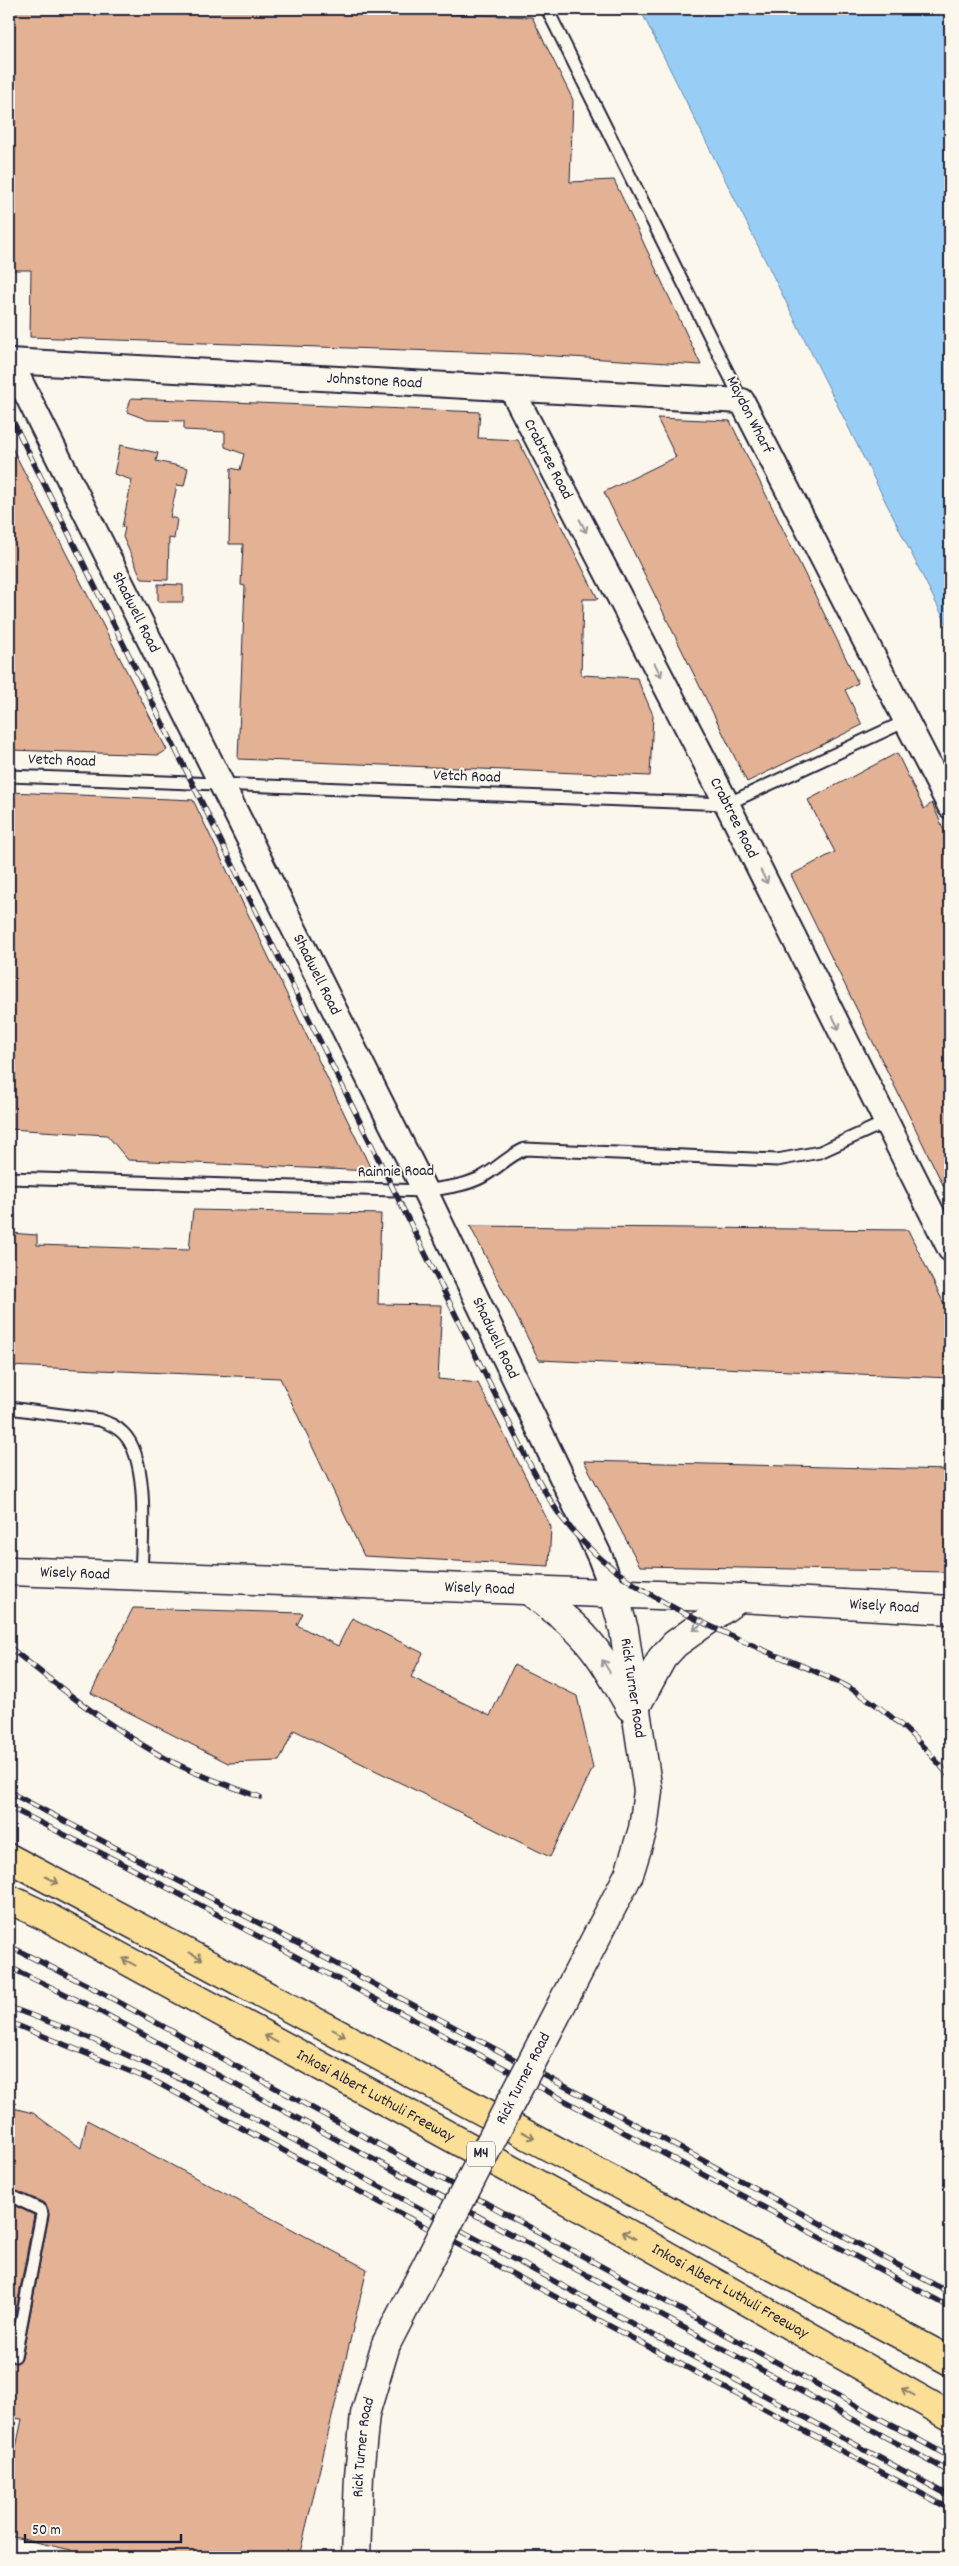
<svg xmlns="http://www.w3.org/2000/svg" width="959" height="2566" viewBox="0 0 959 2566" font-family="Dekko,sans-serif">
<rect width="100%" height="100%" fill="#fbf7ec"/>
<filter id="ink" filterUnits="userSpaceOnUse"><feTurbulence type="fractalNoise" baseFrequency=".02" numOctaves="2"/><feDisplacementMap in="SourceGraphic" scale="10" xChannelSelector="R" yChannelSelector="G"/><feConvolveMatrix kernelMatrix="1 2 1 2 8 2 1 2 1" color-interpolation-filters="sRGB"/></filter>
<g filter="url(#ink)">
<path fill="#98cef6" stroke="#6989ab" d="M640,9H950V631Z"/>
<g fill="#e3b294" stroke="#22223b">
<path d="M9,9H319L532,17L573,100L570,182L614,180L701,365L523,354L30,337L31,270H9Z"/>
<path d="M131,398L480,412L478,438L518,440L598,599H583L581,675L637,678L653,715L650,776L238,759L245,586L241,585L243,544H229L231,468L240,470L244,454L225,447V432L184,430V421L148,420L127,412Z"/>
<path d="M657,418L730,421L858,683L845,690L862,725L747,782L604,492L676,457Z"/>
<path d="M9,442L167,750L159,755L9,750Z"/>
<path d="M120,445L158,453L156,461L188,468L184,486L177,485L170,517L177,519L174,539L169,538L168,580L142,579L123,537L125,528L122,527L132,480L114,474Z"/>
<path d="M158,584L183,585V602H158Z"/>
<path d="M897,753L924,809L932,803L950,844V1199L791,875L835,852L808,800Z"/>
<path d="M9,792L193,800L372,1171L128,1160L107,1135L9,1129Z"/>
<path d="M193,1210L381,1214L378,1304L442,1305L438,1379L478,1383L551,1527L549,1566L364,1556L280,1378L9,1366V1233L37,1235V1245L189,1250Z"/>
<path d="M470,1226L908,1230L950,1316V1378L539,1360Z"/>
<path d="M584,1461L950,1470V1572L640,1566Z"/>
<path d="M133,1608L303,1613L297,1625L338,1646L352,1618L423,1653L411,1677L490,1716L514,1665L577,1696L593,1768L550,1857L294,1730L279,1761L228,1763L91,1693Z"/>
<path d="M9,2107L33,2113L81,2148L87,2120L367,2269L299,2557H70L71,2550L9,2536V2481L22,2419L9,2418V2360L17,2363L22,2357L49,2215L45,2203L9,2188Z"/>
<path d="M9,2203L34,2215L9,2349Z"/>
</g>
<g fill="none" stroke-linecap="round" stroke-linejoin="round">
<defs>
<g id="service">
<path d="M547,9L742,401"/>
<path d="M9,776L727,804L906,721"/>
<path d="M9,1178L425,1191C443,1188 465,1186 482,1177C497,1169 508,1156 525,1149L777,1160L820,1152L886,1122"/>
<path d="M9,1408L100,1420C108,1423 116,1426 123,1433C150,1459 142,1540 141,1576"/>
<path d="M9,2195L41,2210L42,2214L15,2356"/>
</g>
<g id="minor">
<path id="s1" d="M9,361L742,401L950,806"/>
<path id="s2" d="M10,361L425,1191L600,1557L614,1594"/>
<path id="s3" d="M512,390L727,804L950,1249"/>
</g>
<g id="tertiary">
<path id="s4" d="M9,1571L739,1598L950,1610"/>
<path d="M528,1590C549,1606 571,1621 588,1641C605,1661 617,1684 630,1707"/>
<path id="s5" d="M614,1594L624,1630L648,1791L643,1829L629,1874"/>
<path d="M636,1706L662,1658L675,1644L739,1598"/>
<path id="s6" d="M356,2557L359,2475L365,2414L386,2344"/>
</g>
<g id="motorway">
<path d="M9,1858L950,2361"/>
<path id="s7" d="M9,1899L47,1917L627,2233L950,2416"/>
</g>
</defs>
<use href="#service" stroke="#22223b" stroke-width="15"/>
<use href="#minor" stroke="#22223b" stroke-width="28"/>
<use href="#tertiary" stroke="#22223b" stroke-width="31"/>
<use href="#motorway" stroke="#22223b" stroke-width="31"/>
<use href="#service" stroke="#fbf7ec" stroke-width="11"/>
<use href="#minor" stroke="#fbf7ec" stroke-width="24"/>
<use href="#tertiary" stroke="#fbf7ec" stroke-width="28"/>
<use href="#motorway" stroke="#fbdf96" stroke-width="28"/>
<defs>
<g id="rail">
<path d="M9,413L528,1461C539,1481 549,1501 563,1519C615,1586 693,1619 768,1652C797,1664 828,1675 855,1691C892,1713 923,1744 950,1777"/>
<path d="M9,1647C58,1686 106,1725 161,1756C192,1773 226,1785 260,1797"/>
<path d="M9,1792L318,1954L950,2293"/>
<path d="M9,1807L125,1865L950,2307"/>
<path d="M9,1946L93,1988L950,2457"/>
<path d="M9,1967L94,2008L950,2472"/>
<path d="M9,2007L76,2032L189,2083L950,2496"/>
<path d="M9,2022L156,2082L950,2509"/>
</g>
</defs>
<use href="#rail" stroke="#22223b" stroke-width="5.5"/>
<use href="#rail" stroke="#fbf7ec" stroke-width="4" stroke-dasharray="11" stroke-linecap="butt"/>
<defs>
<g id="tertiary-bridge">
<path id="s8" d="M386,2344L629,1874"/>
</g>
</defs>
<use href="#tertiary-bridge" stroke="#22223b" stroke-width="31" stroke-linecap="butt"/>
<use href="#tertiary-bridge" stroke="#fbf7ec" stroke-width="28"/>
</g>
<defs><path id="oneway-shaft" d="M-6 0H5M1.5-3L5.5 0L1.5 3" fill="none" stroke-width="1.6" stroke-linecap="round" stroke-linejoin="round" transform="scale(1.25)"/></defs>
<g stroke="#99979c">
<use href="#oneway-shaft" transform="translate(583 526) rotate(63)"/>
<use href="#oneway-shaft" transform="translate(658 670) rotate(63)"/>
<use href="#oneway-shaft" transform="translate(764 877) rotate(63)"/>
<use href="#oneway-shaft" transform="translate(836 1023) rotate(63)"/>
<use href="#oneway-shaft" transform="translate(699 1626) rotate(144)"/>
<use href="#oneway-shaft" transform="translate(606 1666) rotate(-121)"/>
</g>
<g stroke="#8e8068">
<use href="#oneway-shaft" transform="translate(52 1880) rotate(28)"/>
<use href="#oneway-shaft" transform="translate(196 1956) rotate(28)"/>
<use href="#oneway-shaft" transform="translate(129 1962) rotate(-152)"/>
<use href="#oneway-shaft" transform="translate(339 2033) rotate(28)"/>
<use href="#oneway-shaft" transform="translate(271 2039) rotate(-151)"/>
<use href="#oneway-shaft" transform="translate(528 2135) rotate(28)"/>
<use href="#oneway-shaft" transform="translate(629 2235) rotate(-151)"/>
<use href="#oneway-shaft" transform="translate(908 2392) rotate(-151)"/>
</g>
</g>
<g text-anchor="middle" dominant-baseline="central" stroke-width="4" stroke-linejoin="round" paint-order="stroke">
<rect fill="#fbf7ec" stroke="#636270" stroke-width="1" x="467" y="2141.5" width="28" height="25" rx="4"/>
<g font-size="15" font-weight="bold" fill="#22223b">
<text x="481" y="2154">M4</text>
</g>
<g font-size="16" fill="#22223b" stroke="#fbf7ec">
<text stroke="none"><textPath href="#s1" startOffset="366">Johnstone Road</textPath></text>
<text transform="translate(749 415) rotate(63)">Maydon Wharf</text>
<text stroke="none"><textPath href="#s3" startOffset="78">Crabtree Road</textPath></text>
<text stroke="none"><textPath href="#s2" startOffset="281">Shadwell Road</textPath></text>
<text transform="translate(62 761) rotate(2)">Vetch Road</text>
<text transform="translate(467 777) rotate(2)">Vetch Road</text>
<text stroke="none"><textPath href="#s3" startOffset="482">Crabtree Road</textPath></text>
<text stroke="none"><textPath href="#s2" startOffset="686">Shadwell Road</textPath></text>
<text transform="translate(396 1172) rotate(-1)">Rainnie Road</text>
<text stroke="none"><textPath href="#s2" startOffset="1091">Shadwell Road</textPath></text>
<text stroke="none"><textPath href="#s4" startOffset="66">Wisely Road</textPath></text>
<text stroke="none"><textPath href="#s4" startOffset="471">Wisely Road</textPath></text>
<text stroke="none"><textPath href="#s4" startOffset="876">Wisely Road</textPath></text>
<text stroke="none"><textPath href="#s5" startOffset="96">Rick Turner Road</textPath></text>
<text stroke="none"><textPath href="#s8" startOffset="299">Rick Turner Road</textPath></text>
<text stroke="none"><textPath href="#s7" startOffset="416">Inkosi Albert Luthuli Freeway</textPath></text>
<text stroke="none"><textPath href="#s7" startOffset="821">Inkosi Albert Luthuli Freeway</textPath></text>
<text stroke="none"><textPath href="#s6" startOffset="110">Rick Turner Road</textPath></text>
</g>
</g>
<rect width="959" height="2566" fill="none" stroke="#fbf7ec" stroke-width="30"/>
<rect x="15" y="15" width="929" height="2536" fill="none" stroke="#22223b" stroke-width="2" filter="url(#ink)"/>
<path d="M25 2534v8h156v-8" fill="none" stroke="#22223b" stroke-width="2.5"/>
<text x="32" y="2534" font-size="15" fill="#22223b" stroke="#fbf7ec" stroke-width="4" paint-order="stroke">50 m</text>
</svg>
